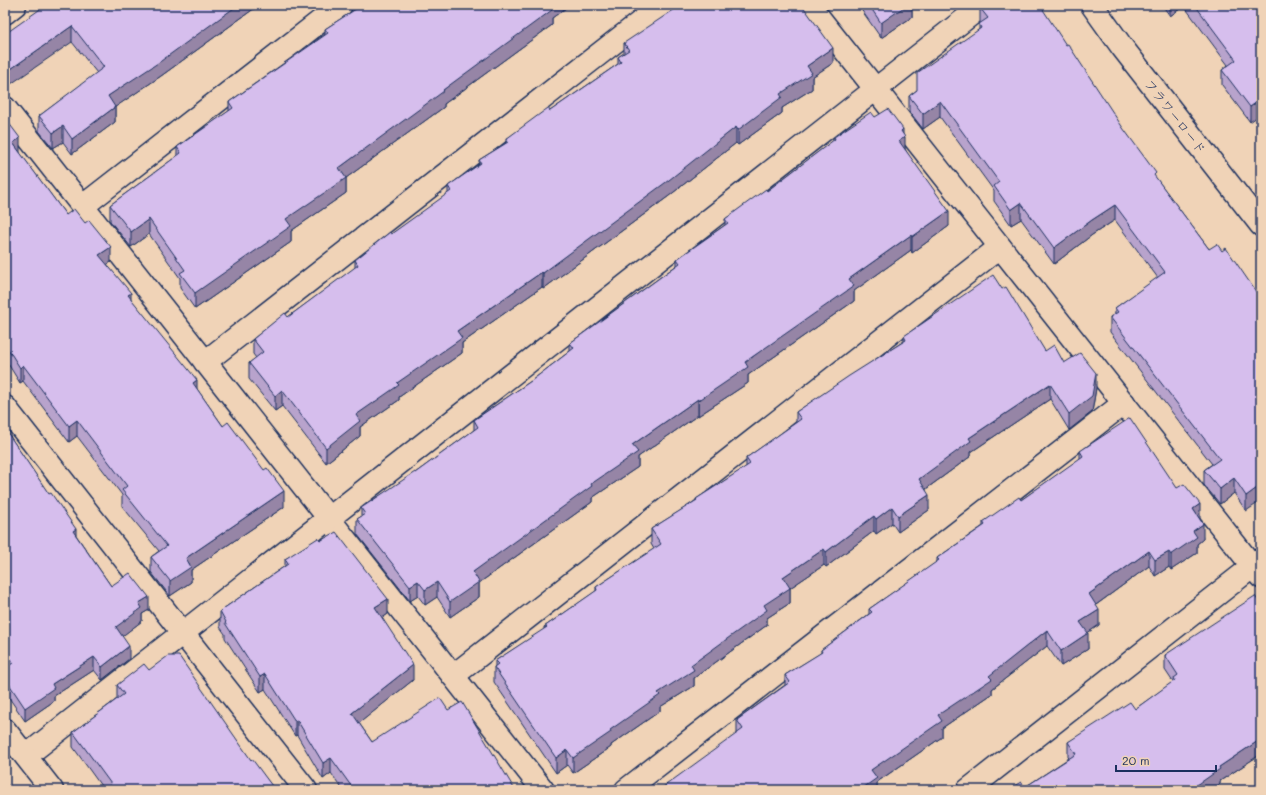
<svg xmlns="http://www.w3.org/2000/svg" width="1266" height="795" viewBox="0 0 1266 795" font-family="Mali,'Klee One',sans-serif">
<rect width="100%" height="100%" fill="#f0d3b7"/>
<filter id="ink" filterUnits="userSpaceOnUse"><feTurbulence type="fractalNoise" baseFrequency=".025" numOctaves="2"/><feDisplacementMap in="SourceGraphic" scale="8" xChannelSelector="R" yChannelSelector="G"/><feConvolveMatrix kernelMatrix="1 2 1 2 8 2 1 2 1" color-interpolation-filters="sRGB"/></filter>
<g filter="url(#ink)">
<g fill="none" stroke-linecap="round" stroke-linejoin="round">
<defs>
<g id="street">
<path d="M809,5L1261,577"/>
<path d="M5,13L15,5"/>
<path d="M5,108L543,790"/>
<path d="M83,206L341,5"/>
<path d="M205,362L662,5"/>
<path d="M5,407L306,790"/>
<path d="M453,676L1000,247"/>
<path d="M26,756L983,5"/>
<path d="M626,790L1124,403"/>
</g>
<g id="secondary">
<path d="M1092,5L1122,47L1261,225"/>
<path d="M5,730L52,790"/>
<path d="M968,790L1261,560"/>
</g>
</defs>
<use href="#street" stroke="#1b2f5e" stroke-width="25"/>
<use href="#secondary" stroke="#1b2f5e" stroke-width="25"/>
<use href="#street" stroke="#f0d3b7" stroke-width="22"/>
<use href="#secondary" stroke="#f0d3b7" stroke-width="22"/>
</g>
<g fill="#b8a3cc" stroke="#1b2f5e">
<path d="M46,5H259L161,76L115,107V122L72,154L63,142L53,148L39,131V116L97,73L72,42Z"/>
<path d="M362,5H570L552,18V25L444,104V107L346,178V193L291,231V242L195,309L180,288V278L149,234L131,247L110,221V205L177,156V147L229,111V102L325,34V29Z"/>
<path d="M858,5H912V17L881,38Z"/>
<path d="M1162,5H1261L1250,122L1222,85V70L1228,65L1184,6L1170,16Z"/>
<path d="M980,8L1156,178L1209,249L1222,251L1261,299L1246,511L1234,493L1220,504L1204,485V470L1212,464L1110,332V317L1115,314V308L1158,278L1115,220L1092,235L1054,264L1021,219L1011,225L994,201V191L940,117L923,129L909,111V96L917,90L979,29V24L980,23Z"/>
<path d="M624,43L833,63L812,77V89L782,108V113L738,145L736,143L669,196L543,289L542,287L462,343V353L399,397V400L360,427V436L326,463L282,406L275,411L249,379V363L256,358L253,354V339L288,317L355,268V260L448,194V186L479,165V160L506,143V139L550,111L618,64V57L624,53Z"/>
<path d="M875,117L903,134L905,149L949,226L912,253L911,250L854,291V301L748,375V383L698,416V415L638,457V467L592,498V502L479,583V597L450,617L437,597L425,605L418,596L410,601L357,534V519L361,517V508L415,473L474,430V420L531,381L570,351V343L677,265V259L725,225V219L767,191L834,140V137Z"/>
<path d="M5,118L20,153L66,215L111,262L107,264L131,299L197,389L223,426L284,507L191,570V582L170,596L151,572V557L159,551L122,506V495L77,436L69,442L23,381L20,383L5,359Z"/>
<path d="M904,336L1045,351L1064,363L1096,388L1092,412L1069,430L1050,399L971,452V456L926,489L929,510L898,532L892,523L876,534L874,531L826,567L824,565L790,588V603L767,618V625L694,678V686L660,707V711L611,745V747L573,773L567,765L556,773L494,682V667L495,666V661L544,630V627L596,591V587L654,549L651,544V529L696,501V499L746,467V458L796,423V412L904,341Z"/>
<path d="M5,429L76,535L111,586L149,610L142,614V621L122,636L129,659L102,680L94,670L54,696V701L25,721L5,692V668H6L5,667Z"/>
<path d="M1080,451L1177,488L1200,519L1203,539L1197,544V553L1171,570L1169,567L1155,576L1149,566L1096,605L1099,625L1087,633L1088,649L1061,666L1047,646L992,689V694L942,728V737L877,782V790L737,733V720L785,685V675L821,653V650L869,614V609L937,562V558L983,526V522L1021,500L1080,459Z"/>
<path d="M320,541L388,614L382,618L413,680L359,723L372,742L448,710L515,790H343L331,773L323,779L297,735L295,736L265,689L260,692L225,638V634L220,627V611L285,566V559Z"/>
<path d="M1261,605V754L1220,781V784L1212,790H1007L1025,787L1069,758L1068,757V742L1135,709L1173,682L1165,670V655Z"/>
<path d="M149,670L251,760L275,790H104L73,747V732L117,699V685Z"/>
</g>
<g fill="#9685a6" stroke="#1b2f5e">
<path d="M238,5H259L161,76L108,112V96Z"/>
<path d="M548,5H570L552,18V25L444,104V107L346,178V193L291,231V242L195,309V293L286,219L339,168L443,90Z"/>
<path d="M905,5H912V17L881,38V23Z"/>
<path d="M1170,5H1184V6L1170,16Z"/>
<path d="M72,26V42L5,88V73Z"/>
<path d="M833,48V63L812,77V89L782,108V113L738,145V130L807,66Z"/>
<path d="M1261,99V114L1250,122V107Z"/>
<path d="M940,101V117L923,129V114Z"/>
<path d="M115,107V122L72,154V139Z"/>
<path d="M63,126V142L53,148V133Z"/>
<path d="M736,127V143L669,196L543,289V273Z"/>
<path d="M903,129V138L905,137V152L899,141L901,131Z"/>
<path d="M20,138V153L13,143Z"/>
<path d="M1021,203V219L1011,225V210Z"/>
<path d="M1115,205V220L1092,235L1054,264V248L1092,220Z"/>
<path d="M949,211V226L912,253V237Z"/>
<path d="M149,219V234L131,247V232Z"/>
<path d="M911,235V250L854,291V301L748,375V383L698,416V401L849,279Z"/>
<path d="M111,247V262L99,270V255Z"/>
<path d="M542,272V287L462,343V353L399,397V400L360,427V436L326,463V448L356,415L397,383L457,331Z"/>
<path d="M131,293V308L128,295Z"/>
<path d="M23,365V381L20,383V368Z"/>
<path d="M1096,373V388L1092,412L1069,430V414Z"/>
<path d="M197,380V396L193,383Z"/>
<path d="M1050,384V399L971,452V456L919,494V479L969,438Z"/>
<path d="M282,390V406L275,411V396Z"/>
<path d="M698,399V415L638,457V467L592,498V502L479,583V597L450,617V602L473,572L632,445Z"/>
<path d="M77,420V436L69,442V426Z"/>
<path d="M1234,478V493L1220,504V489Z"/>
<path d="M1261,485V501L1246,511V496Z"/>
<path d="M284,491V507L191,570V582L170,596V581L186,558Z"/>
<path d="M929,495V510L898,532V516Z"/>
<path d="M1200,504V520L1193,509Z"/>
<path d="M892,507V523L876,534V519Z"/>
<path d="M874,516V531L826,567V552Z"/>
<path d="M1203,524V539L1197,544V553L1171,570V555L1193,531Z"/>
<path d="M76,529V542L73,531Z"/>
<path d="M824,549V565L790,588V603L767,618V625L694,678V686L660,707V711L611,745V747L573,773V758L658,693L691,665L764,605L783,577Z"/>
<path d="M1149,551V566L1089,610V594Z"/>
<path d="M1169,552V567L1155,576V560Z"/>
<path d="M418,581V596L410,601V586Z"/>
<path d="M437,582V597L425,605V590Z"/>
<path d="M149,597V610L142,614V621L116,641V627L139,603Z"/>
<path d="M388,599V614L375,623V607Z"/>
<path d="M1099,610V625L1080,638V622Z"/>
<path d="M1047,630V646L992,689V694L942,728V737L877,782V790H860L871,770L938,715Z"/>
<path d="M1088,633V649L1061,666V651Z"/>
<path d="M129,646V659L102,680V667Z"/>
<path d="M94,657V670L54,696V701L25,721V708L52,684Z"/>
<path d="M413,665V680L352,729V713Z"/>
<path d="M265,674V689L260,692V677Z"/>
<path d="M297,720V735L295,736V721Z"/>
<path d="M1261,739V754L1220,781V784L1212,790H1190L1219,767Z"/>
<path d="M567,750V765L556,773V758Z"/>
<path d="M331,758V773L323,779V763Z"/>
</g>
<g fill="#d6beed" stroke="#1b2f5e">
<path d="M46,5H238L161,61L108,96L115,107L72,139L63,126L53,133L39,116L104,67L72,26L5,73V34Z"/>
<path d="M362,5H548L552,10L443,90L444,91L339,168L346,178L286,219L291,226L195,293L180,273L185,270L149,219L131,232L110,205L181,153L177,147L233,108L229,102L328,33L325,29Z"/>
<path d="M681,5H802L833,48L807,66L812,73L780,94L782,97L738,130L736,127L669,180L543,273L542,272L457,331L462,338L397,383L399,385L356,415L360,421L326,448L282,390L275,396L249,363L263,352L253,339L285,313L288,317L358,265L355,260L390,232L391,234L451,191L448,186L481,163L479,160L508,142L506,139L548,108L550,111L621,62L618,57L629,50L624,43Z"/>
<path d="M869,5H907L881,23Z"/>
<path d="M984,5H1040L1066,45L1068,44L1123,128L1156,173L1154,175L1209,249L1217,244L1222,251L1226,248L1261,299V485L1246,496L1234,478L1220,489L1204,470L1220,459L1110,317L1118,312L1115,308L1165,272L1115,205L1092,220L1054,248L1021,203L1011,210L994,186L999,182L940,101L923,114L909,96L917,90V73L981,28L979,24L988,18L980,8Z"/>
<path d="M1195,5H1261V99L1250,107L1222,70L1236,60Z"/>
<path d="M888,109L903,129L901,131L905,137L899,141L949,211L912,237L911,235L849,279L854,286L745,362L748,367L698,401V399L632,445L638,452L591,484L592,486L473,572L479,582L450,602L437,582L425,590L418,581L410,586L357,519L365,514L361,508L415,472V473L478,427L474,420L531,381L574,348L570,343L680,263L677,259L728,223L725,219L766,189L767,191L835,139L834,137L871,112L875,117Z"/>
<path d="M5,118L20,138L13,143L66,215L74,209L85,223L89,220L111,247L99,255L131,293L128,295L197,380L193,383L223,426L228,422L264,470L267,468L284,491L186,558L191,567L170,581L151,557L167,546L122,490L127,486L77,420L69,426L23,365L20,368L5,344Z"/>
<path d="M993,275L1002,289L1006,287L1045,351L1054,345L1064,363L1080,353L1096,373L1092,396L1069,414L1050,384L969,438L971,441L919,479L929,495L898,516L892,507L876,519L874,516L826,552L824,549L783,577L790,588L764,605L767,610L691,665L694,670L658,693L660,695L610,730L611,732L573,758L567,750L556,758L494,667L498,664L495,661L547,627H544L597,590L596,587L661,544L651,529L697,500L696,499L750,464L746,458L801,419L796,412L849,376L906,340L904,336Z"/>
<path d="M1130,418L1177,488L1184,484L1200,504L1193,509L1203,524L1193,531L1197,537L1171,555L1169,552L1155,560L1149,551L1089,594L1099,610L1080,622L1088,633L1061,651L1047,630L989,676L992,679L938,715L942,721L871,770L877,778L860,790H659L743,729L737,720L790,682L785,675L822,652L821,650L872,612L869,609L939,560L937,558L985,525L983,522L1019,497L1021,500L1083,456L1080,451Z"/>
<path d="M5,429L49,494L51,493L76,529L73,531L111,586L130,573L149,597L139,603L142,608L116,627L129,646L102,667L94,657L52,684L54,688L25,708L5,678V668L13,663L5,653Z"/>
<path d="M336,532L388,599L375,607L413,665L352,713L372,742L440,698L448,710L462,702L515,790H354L331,758L323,763L297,720L295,721L265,674L260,677L225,623L226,622L220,611L288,564L285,559L318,538L320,541Z"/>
<path d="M1255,596L1261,605V739L1219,767L1220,769L1190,790H1007L1021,782L1025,787L1076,754L1068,742L1130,702L1135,709L1175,680L1174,678L1178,675L1165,655Z"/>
<path d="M168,656H179L251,760L252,759L275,790H114L110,785L111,784L73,732L124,694L117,685L144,664L149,670Z"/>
<path d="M5,781L6,783L11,790H5Z"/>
</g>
</g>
<g text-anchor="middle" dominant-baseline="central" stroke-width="3" stroke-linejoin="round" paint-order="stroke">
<g font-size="13" fill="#1b2f5e" stroke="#f0d3b7">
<text transform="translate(1176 116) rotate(52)">フラワーロード</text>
</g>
</g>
<rect width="1266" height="795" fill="none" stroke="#f0d3b7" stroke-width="20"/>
<rect x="10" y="10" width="1246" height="775" fill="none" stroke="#1b2f5e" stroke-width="1.5" filter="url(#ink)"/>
<path d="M1116 765v6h100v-6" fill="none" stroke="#1b2f5e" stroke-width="2"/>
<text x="1122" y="765" font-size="12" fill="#1b2f5e" stroke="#f0d3b7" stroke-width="3" paint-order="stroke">20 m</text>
</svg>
